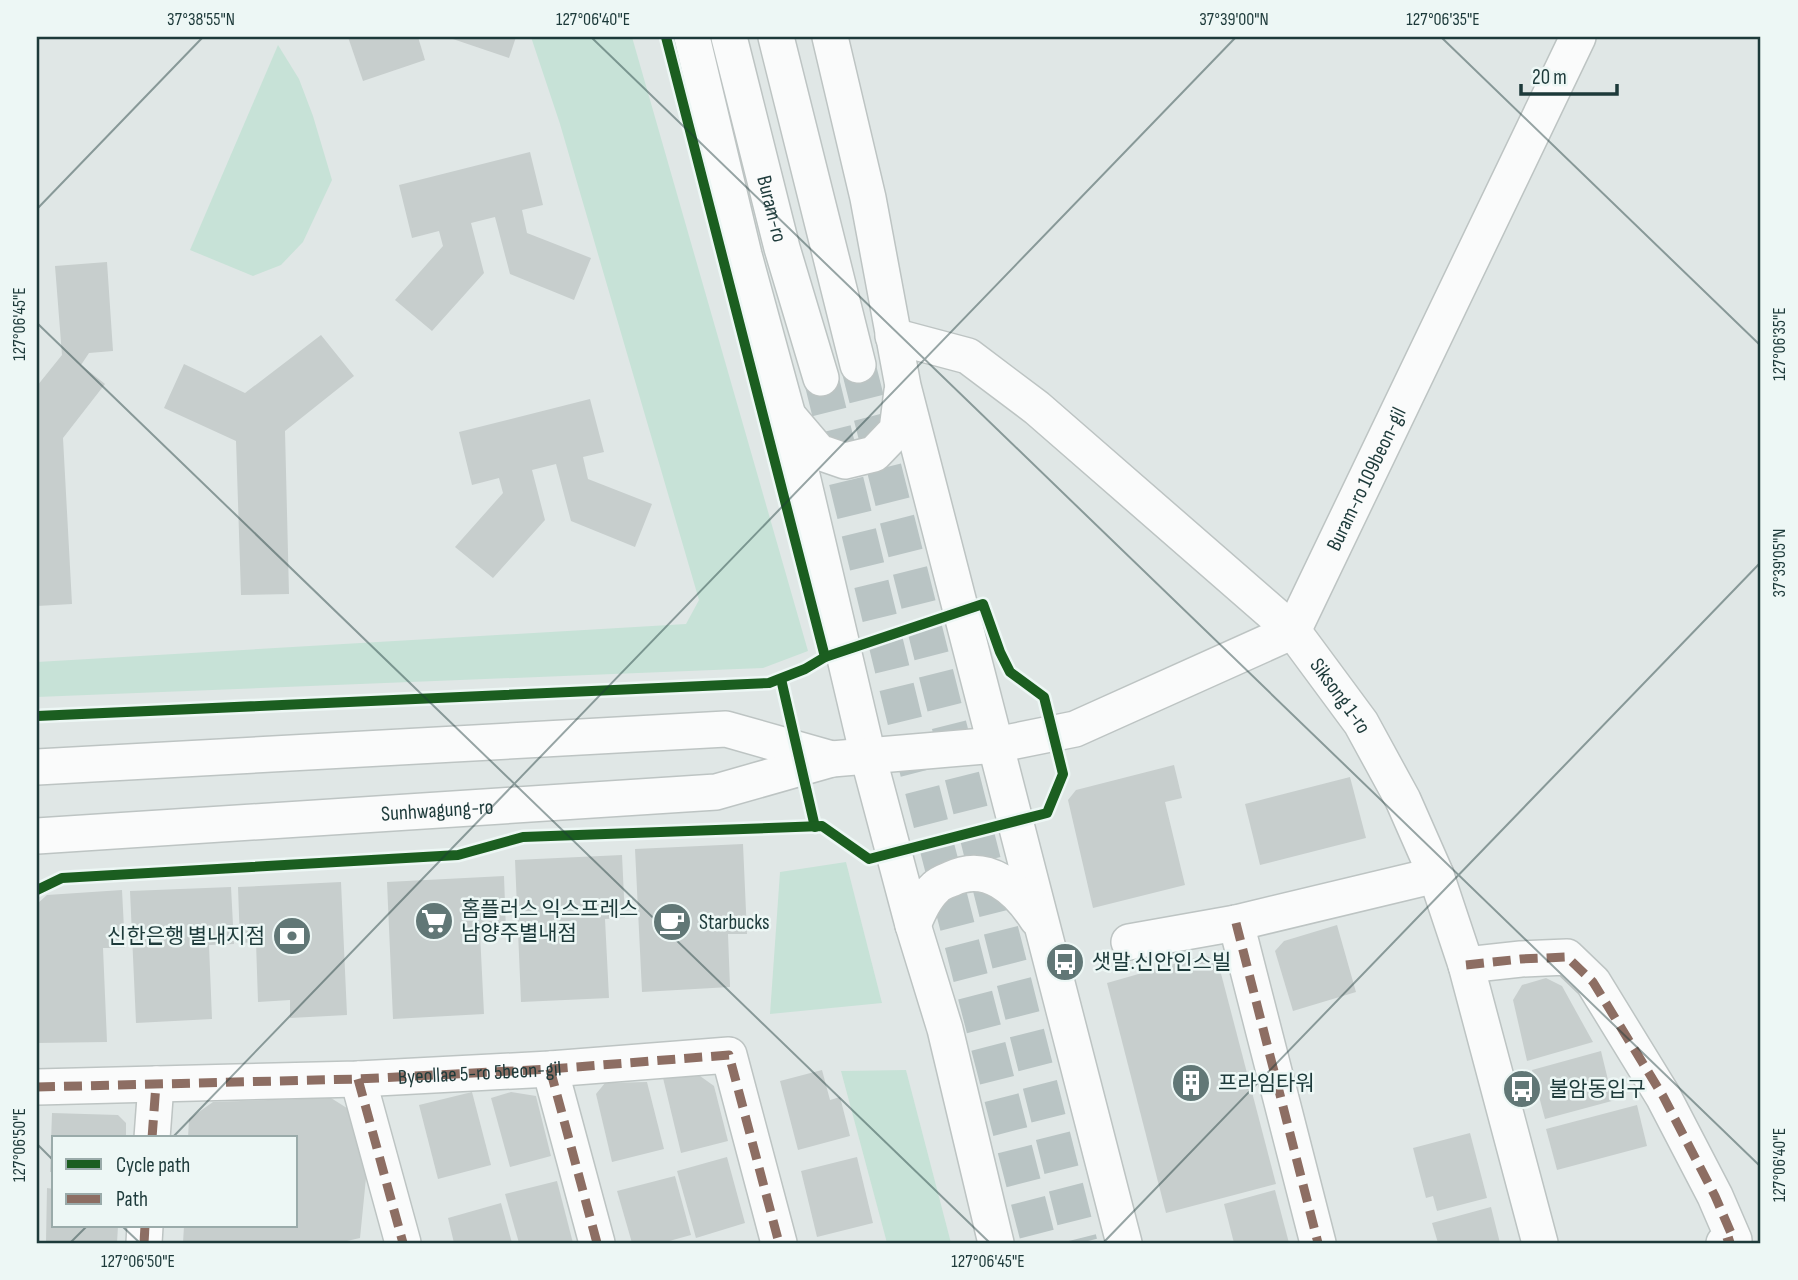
<svg xmlns="http://www.w3.org/2000/svg" width="1798" height="1280" viewBox="0 0 1798 1280" font-family="'Sofia Sans Condensed','Noto Sans KR',sans-serif">
<rect width="100%" height="100%" fill="#e0e7e6"/>
<g fill="#c7e2d7">
<path d="M531,37H632L808,651L763,668L37,697V662L686,624L699,600L560,124Z"/>
<path d="M278,45L299,79L313,116L332,180L303,242L281,265L253,276L190,250Z"/>
<path d="M846,862L882,1003L770,1014L780,872Z"/>
<path d="M906,1070L951,1243H887L841,1071Z"/>
</g>
<g fill="#c7cecd">
<path d="M348,37H418L425,60L363,81Z"/>
<path d="M447,37H516L509,58Z"/>
<path d="M530,152L543,205L522,210L527,233L591,258L574,300L510,274L495,217L471,223L484,273L432,331L395,300L443,246L439,231L412,238L399,185Z"/>
<path d="M107,262L113,351L89,353L81,365L105,384L63,438L72,604L37,606V386L62,355L55,266Z"/>
<path d="M321,335L354,376L285,431L289,594L241,595L236,441L164,408L184,364L245,393Z"/>
<path d="M590,399L604,452L583,457L588,479L652,504L635,547L571,521L556,464L532,470L545,520L493,578L455,547L503,493L499,478L472,485L459,432Z"/>
<path d="M1174,765L1182,798L1165,802L1185,885L1093,908L1068,800L1076,790Z"/>
<path d="M1350,777L1366,838L1260,865L1245,804Z"/>
<path d="M743,844L747,934H728L730,987L642,992L635,849Z"/>
<path d="M622,855L625,918L605,919L609,998L521,1002L515,860Z"/>
<path d="M504,876L506,931L480,933L484,1014L393,1019L387,882Z"/>
<path d="M341,882L347,1015L290,1018V1000L258,1002L256,942L240,943L238,887Z"/>
<path d="M231,887L234,944L209,945L212,1019L136,1023L130,891Z"/>
<path d="M122,890L125,948H103L107,1042L37,1043V904L47,895Z"/>
<path d="M1337,925L1356,992L1293,1011L1275,951L1284,941Z"/>
<path d="M1205,955L1218,962L1276,1184L1166,1213L1107,983Z"/>
<path d="M1546,978L1562,986L1593,1042L1527,1061L1513,1000L1522,985Z"/>
<path d="M1601,1051L1608,1080L1617,1078L1623,1098L1545,1119L1532,1070Z"/>
<path d="M822,1070L830,1100L840,1097L850,1136L798,1150L780,1081Z"/>
<path d="M700,1076L714,1086L728,1141L681,1153L663,1078Z"/>
<path d="M647,1082L664,1149L612,1162L596,1094L605,1083Z"/>
<path d="M472,1092L491,1165L438,1179L419,1105Z"/>
<path d="M511,1092L536,1096L551,1156L510,1167L491,1098Z"/>
<path d="M331,1098L350,1110L367,1168L360,1238L338,1243H183L184,1226H296V1138H188L189,1119L213,1102Z"/>
<path d="M1637,1105L1647,1146L1557,1170L1546,1129Z"/>
<path d="M52,1113L118,1115L126,1123V1138H54V1172H50Z"/>
<path d="M1470,1133L1487,1198L1437,1211L1433,1196L1426,1198L1413,1148Z"/>
<path d="M727,1157L745,1223L696,1238L677,1171Z"/>
<path d="M857,1157L873,1223L817,1237L801,1171Z"/>
<path d="M675,1176L691,1235L662,1243H632L617,1191Z"/>
<path d="M557,1181L573,1243H519L505,1194Z"/>
<path d="M47,1188L54,1189V1226H118L117,1243L46,1242Z"/>
<path d="M1275,1190L1289,1243H1234L1224,1204Z"/>
<path d="M501,1203L512,1243H454L448,1218Z"/>
<path d="M1491,1207L1500,1243H1438L1432,1223Z"/>
</g>
<g fill="none" stroke-linecap="round" stroke-linejoin="round">
<g stroke="#b9c4c4" stroke-width="35" stroke-dasharray="35 18" stroke-linecap="butt">
<path d="M858,365L1080,1243"/>
<path d="M821,378L913,754L1039,1243"/>
</g>
<defs>
<g id="minor">
<path d="M692,37L744,255L788,416L868,756L913,925L945,1029L996,1243"/>
<path id="s1" d="M729,37L782,248L821,378"/>
<path d="M776,37L858,365"/>
<path d="M830,37L868,198L903,386L1124,1243"/>
<path id="s2" d="M893,336L968,356L1037,408L1293,631L1361,723L1403,800L1436,875L1466,965L1540,1243"/>
<path d="M790,418L819,452L845,461L874,454L897,430L902,391"/>
<path d="M37,767L726,729L832,759"/>
<path id="s3" d="M37,836L716,792L832,759L996,745L1075,729L1293,631L1578,37"/>
<path d="M1236,923L1318,1243"/>
<path d="M913,925C919,911 925,897 936,887C940,883 946,881 951,879C987,861 1018,889 1037,919"/>
<path d="M1129,942L1236,923L1436,875"/>
<path d="M1466,965L1521,959L1567,957L1593,982L1663,1096L1715,1196L1734,1240L1724,1243"/>
<path d="M550,1069L597,1243"/>
<path d="M358,1079L403,1243"/>
<path d="M37,1087L358,1079L550,1069L729,1055L779,1243"/>
<path d="M152,1138L156,1084"/>
<path d="M144,1243L145,1226"/>
</g>
</defs>
<use href="#minor" stroke="#bdc4c3" stroke-width="38"/>
<use href="#minor" stroke="#fafbfb" stroke-width="35"/>
<g stroke="#8d6e63" stroke-width="9" stroke-dasharray="18 9" stroke-linecap="butt">
<path d="M1236,923L1318,1243"/>
<path d="M1466,965L1521,959L1567,957L1593,982L1663,1096L1715,1196L1734,1240L1724,1243"/>
<path d="M550,1069L597,1243"/>
<path d="M358,1079L403,1243"/>
<path id="s4" d="M37,1087L358,1079L550,1069L729,1055L779,1243"/>
<path d="M152,1138L156,1084"/>
<path d="M144,1243L145,1226"/>
</g>
<defs>
<g id="cycleway">
<path d="M666,37L825,657"/>
<path d="M781,679L815,827"/>
<path d="M37,716L769,683L805,669L825,657L983,604L1000,652L1010,672L1044,697L1063,774L1047,813L869,859L822,826L523,837L458,855L62,878L37,890"/>
</g>
</defs>
<use href="#cycleway" stroke="#edf7f5" stroke-width="15"/>
<use href="#cycleway" stroke="#1b5e20" stroke-width="10"/>
</g>
<path fill="none" stroke="#1d3a3a" stroke-width="2" stroke-opacity="0.45" d="M591,37L1761,1167M1441,37L1761,346M37,209L203,37M37,323L990,1243M172,1138L1236,37M37,1144L54,1161M122,1226L140,1243M70,1243L87,1226M1103,1243L1761,562"/>
<defs>
<symbol id="supermarket-disc" viewBox="-11 -11 22 22"><circle r="9.5" fill="#617776" stroke="#edf7f5"/><path d="M-6-5.5h2.5l.6 2H6L4.5 2H-2.5L-4.4-4H-6ZM-1.5 3.2a1.3 1.3 0 1 0 .1 0ZM3 3.2a1.3 1.3 0 1 0 .1 0Z" fill="#fff"/></symbol>
<symbol id="cafe-disc" viewBox="-11 -11 22 22"><circle r="9.5" fill="#617776" stroke="#edf7f5"/><path d="M-5.5-4.5H6V0H3Q3 3.5 0 3.5H-2.5Q-5.5 3.5-5.5 0ZM3-3.2v2h1.7v-2ZM-6 4.5H4V6H-6Z" fill="#fff"/></symbol>
<symbol id="bank-disc" viewBox="-11 -11 22 22"><circle r="9.5" fill="#617776" stroke="#edf7f5"/><path d="M-6-4H6V4H-6ZM0-2.3a2.3 2.3 0 1 0 0 4.6a2.3 2.3 0 1 0 0-4.6Z" fill="#fff"/></symbol>
<symbol id="bus-disc" viewBox="-11 -11 22 22"><circle r="9.5" fill="#617776" stroke="#edf7f5"/><path d="M-5-6H5V4H4V6H2V4H-2V6H-4V4H-5ZM-3.5-4V0h7V-4ZM-3.5 1.2v1.5H-2V1.2ZM2 1.2v1.5H3.5V1.2Z" fill="#fff"/></symbol>
<symbol id="building-disc" viewBox="-11 -11 22 22"><circle r="9.5" fill="#617776" stroke="#edf7f5"/><path d="M-4-6H4V6H1V3H-1V6H-4ZM-2.5-4.3h1.7v1.8h-1.7ZM.8-4.3h1.7v1.8H.8ZM-2.5-1h1.7V.8h-1.7ZM.8-1h1.7V.8H.8Z" fill="#fff"/></symbol>
</defs>
<g fill-rule="evenodd">
<use href="#supermarket-disc" x="412" y="899" width="44" height="44"/>
<use href="#cafe-disc" x="650" y="900" width="44" height="44"/>
<use href="#bank-disc" x="270" y="914" width="44" height="44"/>
<use href="#bus-disc" x="1043" y="940" width="44" height="44"/>
<use href="#building-disc" x="1169" y="1061" width="44" height="44"/>
<use href="#bus-disc" x="1500" y="1067" width="44" height="44"/>
</g>
<g text-anchor="middle" dominant-baseline="central" stroke-width="5" stroke-linejoin="round" paint-order="stroke">
<g font-size="21" fill="#1d3a3a" stroke="#edf7f5">
<text stroke="none"><textPath href="#s1" startOffset="177">Buram-ro</textPath></text>
<text stroke="none"><textPath href="#s3" startOffset="1454">Buram-ro 109beon-gil</textPath></text>
<text stroke="none"><textPath href="#s2" startOffset="584">Siksong 1-ro</textPath></text>
<text stroke="none"><textPath href="#s3" startOffset="401">Sunhwagung-ro</textPath></text>
<text stroke="none"><textPath href="#s4" startOffset="443">Byeollae 5-ro 5beon-gil</textPath></text>
</g>
<g font-size="21" fill="#1d3a3a" stroke="#edf7f5" text-anchor="start">
<text x="461" y="909">홈플러스 익스프레스<tspan x="461" dy="24">남양주별내점</tspan></text>
<text x="699" y="922">Starbucks</text>
<text x="265" y="936" text-anchor="end">신한은행 별내지점</text>
<text x="1092" y="962">샛말.신안인스빌</text>
<text x="1218" y="1083">프라임타워</text>
<text x="1549" y="1089">불암동입구</text>
</g>
</g>
<rect width="1798" height="1280" fill="none" stroke="#edf7f5" stroke-width="77"/>
<rect x="52" y="1136" width="245" height="91" fill="#edf7f5" stroke="#9aabaa" stroke-width="2"/>
<rect x="66" y="1159" width="35" height="10" fill="#1b5e20" stroke="#9aabaa" stroke-width="2"/>
<text x="116" y="1172" font-size="21" fill="#1d3a3a">Cycle path</text>
<rect x="66" y="1194" width="35" height="10" fill="#8d6e63" stroke="#9aabaa" stroke-width="2"/>
<text x="116" y="1206" font-size="21" fill="#1d3a3a">Path</text>
<path d="M1521 84v10h96v-10" fill="none" stroke="#1d3a3a" stroke-width="3.5"/>
<text x="1532" y="84" font-size="21" fill="#1d3a3a" stroke="#edf7f5" stroke-width="5" paint-order="stroke">20 m</text>
<rect x="38" y="38" width="1721" height="1204" fill="none" stroke="#1d3a3a" stroke-width="2.5"/>
<g font-size="18" text-anchor="middle" fill="#1d3a3a">
<text x="201" y="25">37°38'55"N</text>
<text x="593" y="25">127°06'40"E</text>
<text x="1234" y="25">37°39'00"N</text>
<text x="1443" y="25">127°06'35"E</text>
<text transform="translate(19 324) rotate(-90)" y="6">127°06'45"E</text>
<text transform="translate(1779 344) rotate(-90)" y="6">127°06'35"E</text>
<text transform="translate(1779 563) rotate(-90)" y="6">37°39'05"N</text>
<text transform="translate(19 1145) rotate(-90)" y="6">127°06'50"E</text>
<text transform="translate(1779 1165) rotate(-90)" y="6">127°06'40"E</text>
<text x="138" y="1267">127°06'50"E</text>
<text x="988" y="1267">127°06'45"E</text>
</g>
</svg>
